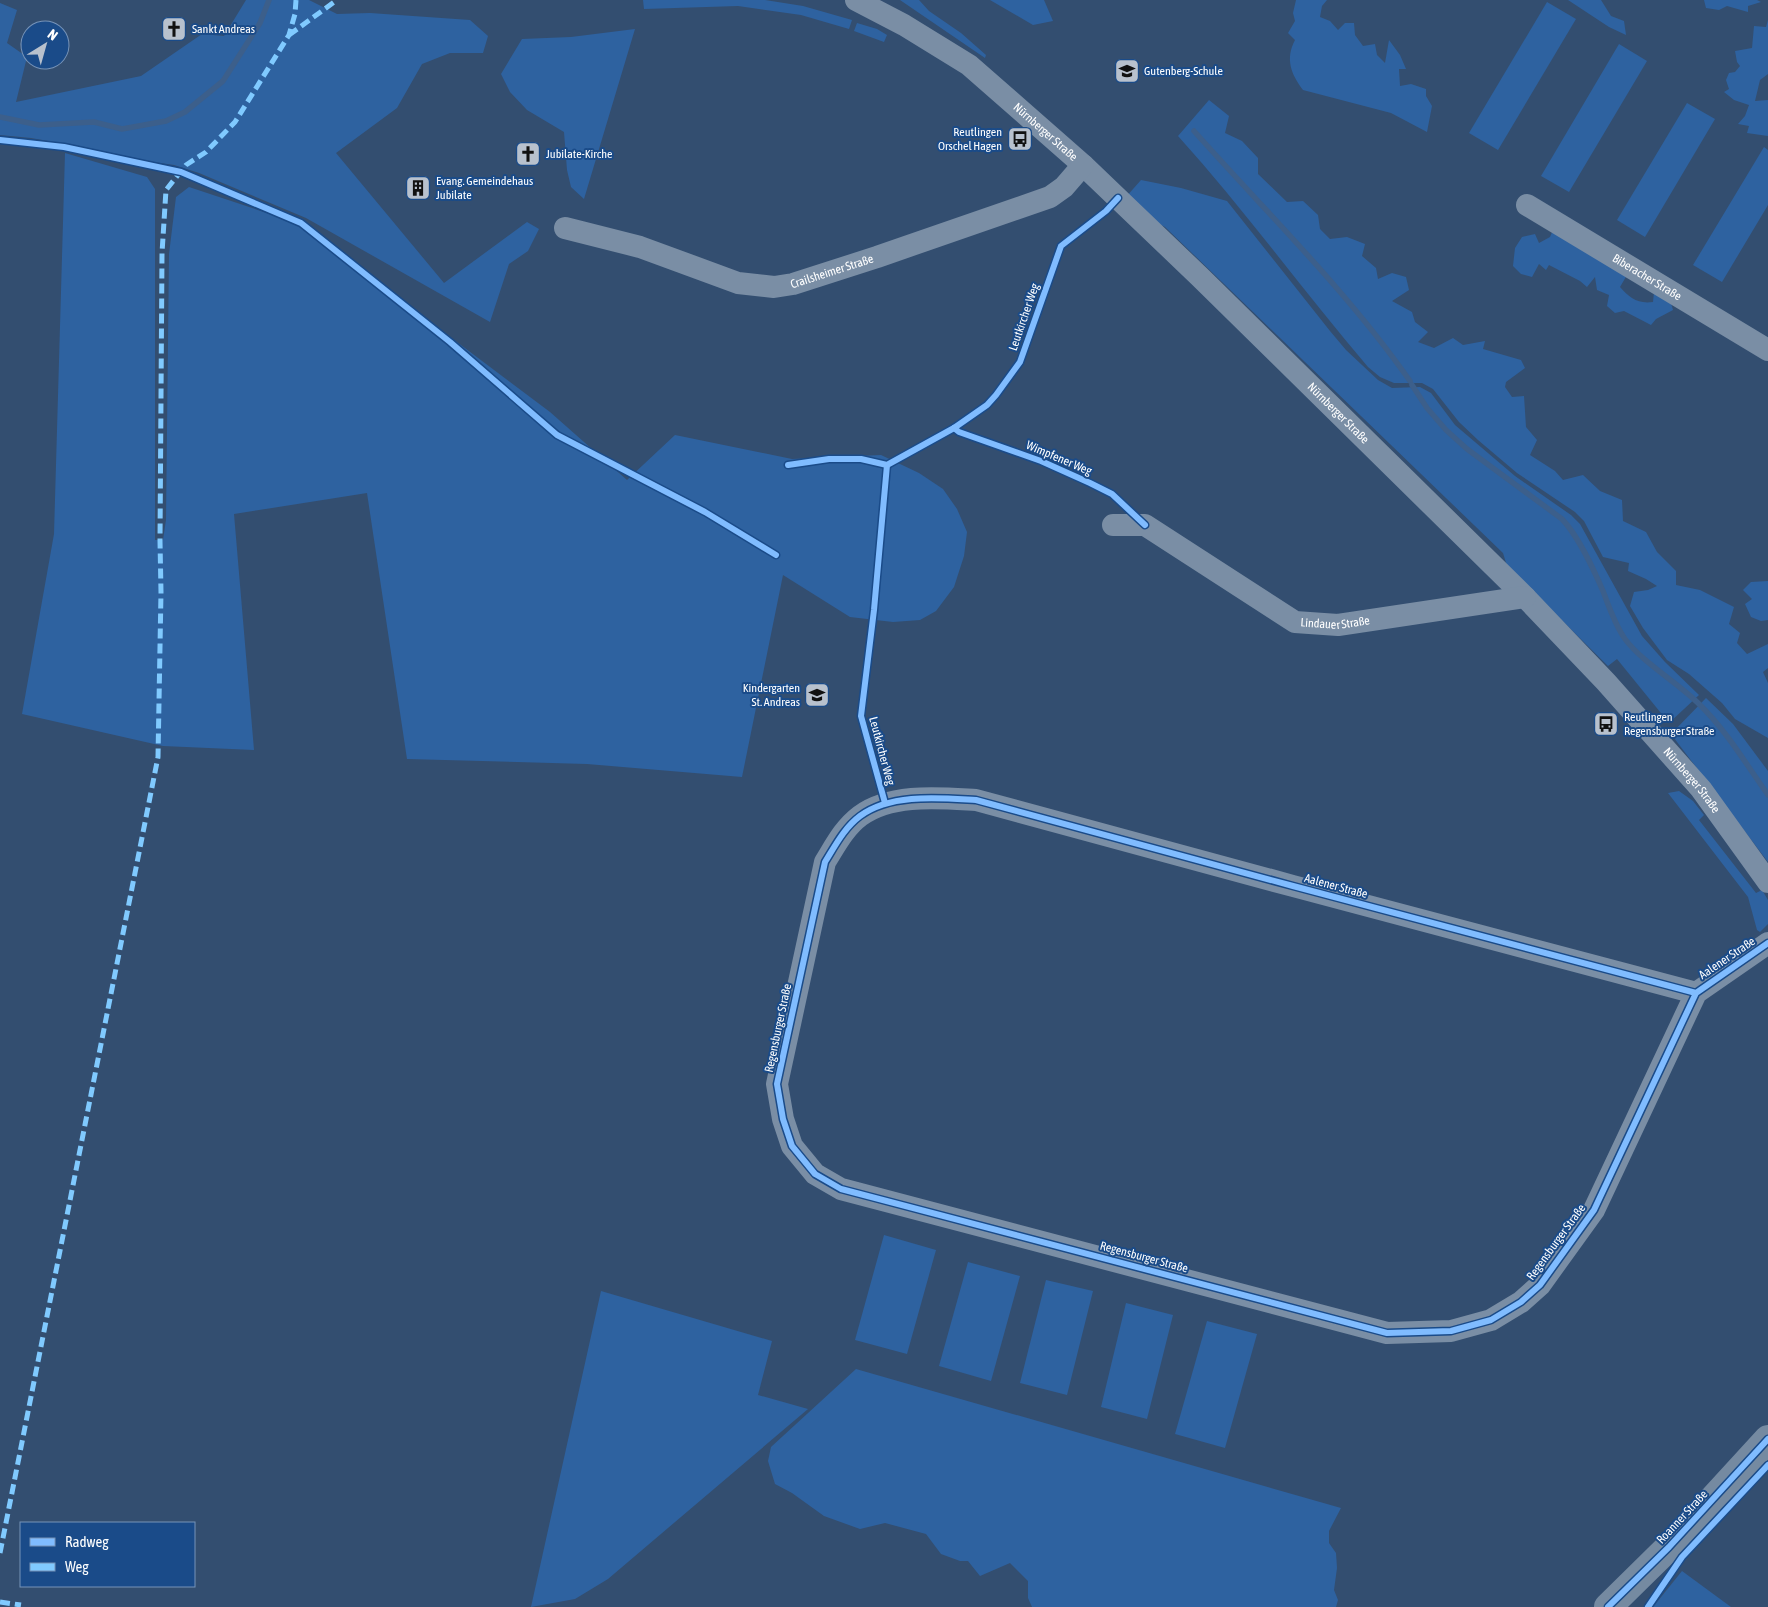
<svg xmlns="http://www.w3.org/2000/svg" width="1768" height="1607" viewBox="0 0 1768 1607" font-family="'Asap Condensed',sans-serif">
<rect width="100%" height="100%" fill="#334e70"/>
<g fill="#2e62a0">
<path d="M246,0H309L337,14L370,13L470,20L488,36L483,53H450L422,64L397,108L336,153L444,283L527,222L539,229L528,251L509,264L490,322L306,218L199,173L174,165L133,159L65,144L31,138L0,135V3L17,10L7,43L27,57L16,102L141,76L202,34L224,36Z"/>
<path d="M643,0H765L803,6L852,20L849,29L801,15L738,6L644,9Z"/>
<path d="M900,0H919L929,11L961,33L986,55L985,58Z"/>
<path d="M990,0H1044L1053,21L1033,25Z"/>
<path d="M1296,0H1327L1322,6L1320,17L1330,21L1338,30L1345,23H1354L1355,35L1363,46L1375,44L1377,55L1385,63L1389,40L1400,55L1406,69H1399L1400,86L1411,84L1426,89V96L1432,106L1427,132L1391,113L1303,90C1291,74 1285,59 1295,40L1288,33L1295,21L1293,13Z"/>
<path d="M1568,0H1601L1611,16L1624,21L1626,35L1609,27Z"/>
<path d="M1704,0H1757L1761,2L1748,6V12L1727,6L1719,10L1706,8Z"/>
<path d="M1547,2L1576,19L1498,150L1469,133Z"/>
<path d="M1768,20V74L1760,80L1755,101L1768,100V136L1747,133L1749,126L1738,124L1745,116L1749,105L1734,100L1724,92L1729,89L1726,80L1729,73L1735,72L1740,66L1737,62L1735,51L1752,48L1754,26L1766,27Z"/>
<path d="M857,23L877,29L887,35L884,42L854,31Z"/>
<path d="M635,29L584,199L571,187L567,170L564,132L527,110L510,92L501,74L522,39L571,37Z"/>
<path d="M1619,44L1647,61L1569,192L1541,176Z"/>
<path d="M1209,100L1229,116L1225,133L1242,141L1258,158V174L1287,202L1303,201L1318,215L1320,229L1330,239L1347,237L1365,244L1362,256L1376,268L1378,279L1392,273L1406,277L1409,290L1392,301L1412,312L1415,322L1428,332L1418,342L1434,348L1453,338L1463,345L1485,341L1483,349L1521,360L1525,368L1506,382L1505,387L1512,397L1524,396L1526,427L1537,440L1530,455L1555,471L1563,480L1583,475L1600,491L1622,500L1623,521L1646,532L1657,552L1676,571V585L1700,590L1734,607L1729,624L1740,633L1737,643L1747,654L1768,644V668L1763,672L1768,683V738L1735,719L1722,703L1689,674L1667,660L1643,628L1630,606L1634,592L1648,590L1657,586L1646,579L1628,571L1629,563L1603,557L1584,521L1575,512L1517,473L1478,440L1459,422L1433,389L1422,383H1394L1380,377L1368,367C1303,291 1245,210 1178,136Z"/>
<path d="M1687,103L1715,119L1645,237L1617,220Z"/>
<path d="M1764,147L1768,150V205L1722,282L1693,265Z"/>
<path d="M65,153L147,177L155,189V540H163L166,520L169,254L176,197L189,187L300,224L550,412L627,480L675,435L792,459L881,455L919,473L943,489L957,509L967,532L964,556L954,587L936,611L920,620L893,622L850,617L783,575L742,777L587,764L407,759L367,493L234,514L254,750L163,746L22,714L54,534Z"/>
<path d="M1141,180L1181,188L1227,201L1330,331L1346,350L1378,380L1392,388L1420,387L1431,393L1455,425L1515,476L1571,515L1580,524L1642,636L1665,662L1699,695L1669,723L1617,659L1608,666L1507,566L1503,553L1165,227L1148,218L1126,197Z"/>
<path d="M1553,230L1627,275L1620,287C1630,298 1637,304 1653,302L1654,292L1669,296L1673,310L1656,319L1651,325L1624,311L1615,313L1607,306L1609,295L1597,290L1595,277L1587,287L1580,281L1549,265L1546,270L1539,264L1532,277L1521,274L1513,266L1515,248L1522,237L1535,234L1539,243L1550,237Z"/>
<path d="M1768,581V620L1761,621L1751,617L1745,604L1752,599L1743,590L1751,582Z"/>
<path d="M1706,698L1733,724L1768,771V862L1671,734Z"/>
<path d="M1679,791L1693,801L1704,815L1699,820L1756,893L1762,890L1768,900V924L1760,932L1757,930L1748,897L1668,793Z"/>
<path d="M884,1235L936,1250L907,1354L855,1340Z"/>
<path d="M968,1262L1020,1276L991,1381L939,1366Z"/>
<path d="M1046,1280L1093,1291L1067,1395L1020,1383Z"/>
<path d="M601,1291L772,1341L758,1395L808,1409L608,1579L575,1599L531,1607Z"/>
<path d="M1126,1303L1173,1315L1147,1419L1101,1407Z"/>
<path d="M1207,1321L1257,1334L1225,1448L1175,1434Z"/>
<path d="M856,1369L1341,1508L1329,1531V1543L1336,1553L1337,1568L1334,1590L1338,1600L1336,1607H1032L1028,1598V1581L1010,1563L980,1576L968,1561H960L941,1554L926,1534L885,1523L860,1529L824,1516L792,1493L775,1484L768,1461L771,1447Z"/>
<path d="M1682,1571L1731,1607H1653Z"/>
</g>
<g fill="none" stroke-linecap="round" stroke-linejoin="round">
<g stroke="#3c5f8b" stroke-width="5.5">
<path d="M0,117L39,125L94,122L122,129L166,121L185,112L223,81L260,23L269,0"/>
<path d="M1194,131C1267,213 1347,291 1410,381"/>
<path d="M1412,385L1427,408L1446,430L1467,449L1562,519C1579,537 1593,568 1603,591C1609,607 1615,625 1625,639C1642,662 1678,683 1699,704C1726,730 1746,764 1768,795"/>
</g>
<g stroke="#7a8ea5" stroke-width="22">
<path id="s1" d="M856,0L904,25L969,65L1083,165L1200,277L1525,597L1606,682L1701,789L1768,882"/>
<path id="s2" d="M1527,205L1768,350"/>
<path id="s3" d="M565,228L640,247L738,283L774,287L793,284L877,257L1050,197L1064,187L1083,165"/>
<path id="s4" d="M1113,525H1145L1295,622L1338,625L1525,597"/>
<path d="M1696,993L1594,1210L1540,1285L1521,1302L1491,1320L1451,1331L1387,1333L841,1189L815,1174L792,1146L783,1119L777,1084L825,862C835,846 844,828 860,816C891,793 940,798 976,800L1293,886L1696,993L1768,943"/>
</g>
<path stroke="#758aa1" stroke-width="28" d="M1608,1607L1669,1547L1768,1439"/>
<g stroke="#80caff" stroke-width="5" stroke-dasharray="10 5" stroke-linecap="butt">
<path d="M289,35L337,0"/>
<path d="M0,1553L158,757L161,592L160,541L162,253L166,190L186,165L206,152L235,122L289,35L295,14L296,0"/>
<path d="M0,1602L21,1605"/>
</g>
<defs>
<g id="cycleway">
<path d="M0,140L64,147L181,172L301,223L450,342L557,435L705,512L776,555"/>
<path d="M954,428L959,432L1041,461L1090,483L1112,494L1145,525"/>
<path d="M788,465L829,459H861L887,465L954,428L987,405L996,395L1020,362L1061,246L1106,211L1118,198"/>
<path d="M885,803L861,716L874,610L887,465"/>
<path d="M1696,993L1594,1210L1540,1285L1521,1302L1491,1320L1451,1331L1387,1333L841,1189L815,1174L792,1146L783,1119L777,1084L825,862C835,846 844,828 860,816C891,793 940,798 976,800L1293,886L1696,993L1768,943"/>
<path d="M1608,1607L1669,1547L1768,1439"/>
<path d="M1648,1607L1682,1557L1768,1465"/>
</g>
</defs>
<use href="#cycleway" stroke="#1a4b89" stroke-width="9"/>
<use href="#cycleway" stroke="#80bcff" stroke-width="6"/>
</g>
<defs>
<symbol id="church-square" viewBox="-11 -11 22 22"><rect x="-9" y="-9" width="18" height="18" rx="4" fill="#b8c1cd" stroke="#1a4b89"/><path d="M-1.2-6h2.4v3.5h3.3v2.4h-3.3V6h-2.4V-.1h-3.3v-2.4h3.3Z" fill="#111"/></symbol>
<symbol id="school-square" viewBox="-11 -11 22 22"><rect x="-9" y="-9" width="18" height="18" rx="4" fill="#b8c1cd" stroke="#1a4b89"/><path d="M0-5L7-2L0 1L-7-2ZM-4 1L0 2.5L4 1V4Q0 6-4 4Z" fill="#111"/></symbol>
<symbol id="bus-square" viewBox="-11 -11 22 22"><rect x="-9" y="-9" width="18" height="18" rx="4" fill="#b8c1cd" stroke="#1a4b89"/><path d="M-5-6H5V4H4V6H2V4H-2V6H-4V4H-5ZM-3.5-4V0h7V-4ZM-3.5 1.2v1.5H-2V1.2ZM2 1.2v1.5H3.5V1.2Z" fill="#111"/></symbol>
<symbol id="building-square" viewBox="-11 -11 22 22"><rect x="-9" y="-9" width="18" height="18" rx="4" fill="#b8c1cd" stroke="#1a4b89"/><path d="M-4-6H4V6H1V3H-1V6H-4ZM-2.5-4.3h1.7v1.8h-1.7ZM.8-4.3h1.7v1.8H.8ZM-2.5-1h1.7V.8h-1.7ZM.8-1h1.7V.8H.8Z" fill="#111"/></symbol>
</defs>
<g fill-rule="evenodd">
<use href="#church-square" x="160" y="15" width="28" height="28"/>
<use href="#school-square" x="1113" y="57" width="28" height="28"/>
<use href="#bus-square" x="1006" y="125" width="28" height="28"/>
<use href="#church-square" x="514" y="140" width="28" height="28"/>
<use href="#building-square" x="404" y="174" width="28" height="28"/>
<use href="#school-square" x="803" y="681" width="28" height="28"/>
<use href="#bus-square" x="1592" y="710" width="28" height="28"/>
</g>
<g text-anchor="middle" dominant-baseline="central" stroke-width="4" stroke-linejoin="round" paint-order="stroke">
<g font-size="12" fill="#fff" stroke="#1a4b89" text-anchor="start">
<text x="192" y="29">Sankt Andreas</text>
<text x="1144" y="71">Gutenberg-Schule</text>
<text x="1002" y="132" text-anchor="end">Reutlingen<tspan x="1002" dy="14">Orschel Hagen</tspan></text>
<text x="546" y="154">Jubilate-Kirche</text>
<text x="436" y="181">Evang. Gemeindehaus<tspan x="436" dy="14">Jubilate</tspan></text>
<text x="800" y="688" text-anchor="end">Kindergarten<tspan x="800" dy="14">St. Andreas</tspan></text>
<text x="1624" y="717">Reutlingen<tspan x="1624" dy="14">Regensburger Straße</tspan></text>
</g>
<g font-size="12" fill="#fff" stroke="#1a4b89">
<text stroke="none"><textPath href="#s1" startOffset="232">Nürnberger Straße</textPath></text>
<text stroke="none"><textPath href="#s3" startOffset="278">Crailsheimer Straße</textPath></text>
<text stroke="none"><textPath href="#s2" startOffset="140">Biberacher Straße</textPath></text>
<text transform="translate(1024 317) rotate(-71)">Leutkircher Weg</text>
<text stroke="none"><textPath href="#s1" startOffset="638">Nürnberger Straße</textPath></text>
<text transform="translate(1059 458) rotate(23)">Wimpfener Weg</text>
<text stroke="none"><textPath href="#s4" startOffset="251">Lindauer Straße</textPath></text>
<text transform="translate(882 751) rotate(75)">Leutkircher Weg</text>
<text stroke="none"><textPath href="#s1" startOffset="1148">Nürnberger Straße</textPath></text>
<text transform="translate(1336 886) rotate(15)">Aalener Straße</text>
<text transform="translate(1727 958) rotate(-34)">Aalener Straße</text>
<text transform="translate(778 1028) rotate(-78)">Regensburger Straße</text>
<text transform="translate(1556 1242) rotate(-54)">Regensburger Straße</text>
<text transform="translate(1144 1257) rotate(15)">Regensburger Straße</text>
<text transform="translate(1682 1517) rotate(-47)">Roanner Straße</text>
</g>
</g>
<rect x="20" y="1522" width="175" height="65" fill="#1a4b89" stroke="#7693b8"/>
<rect x="30" y="1538" width="25" height="8" fill="#80bcff" stroke="#7693b8"/>
<text x="65" y="1547" font-size="15" fill="#ffffff">Radweg</text>
<rect x="30" y="1563" width="25" height="8" fill="#80caff" stroke="#7693b8"/>
<text x="65" y="1572" font-size="15" fill="#ffffff">Weg</text>
<g transform="translate(45 45) rotate(37)"><circle r="24" fill="#1a4b89" stroke="#7693b8"/>
<path d="M0-4L9 19L0 12L-9 19Z" fill="#b8c1cd"/>
<text y="-8" font-size="14" font-weight="bold" text-anchor="middle" fill="#ffffff">N</text>
</g>
</svg>
